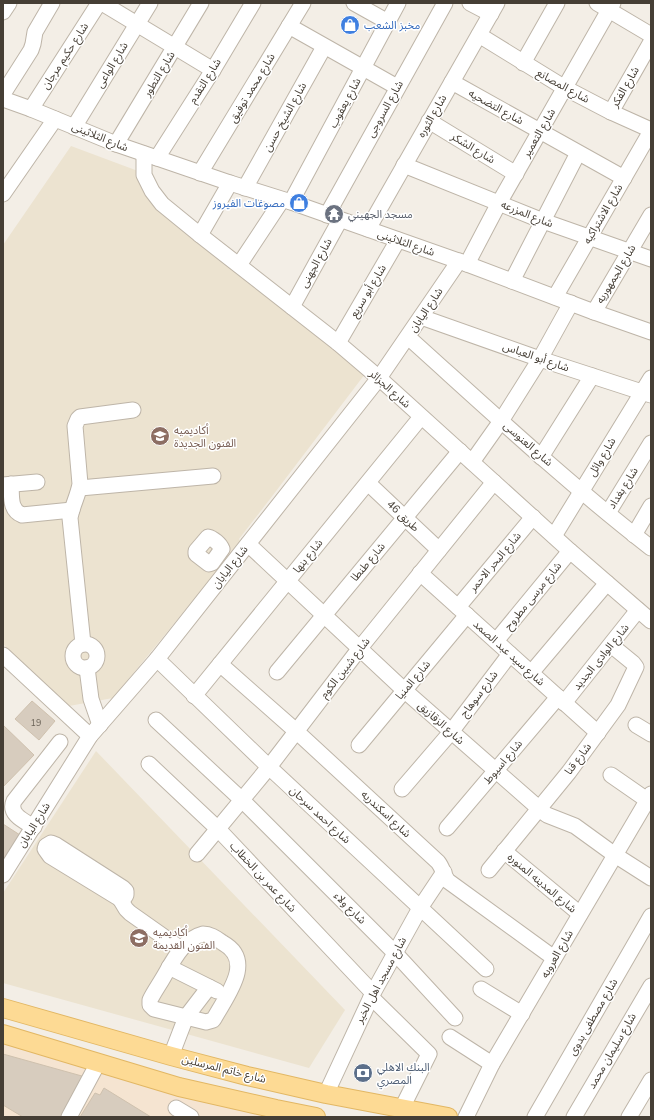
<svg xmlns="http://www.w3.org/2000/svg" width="654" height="1120" viewBox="0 0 654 1120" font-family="'Nunito Sans','Noto Sans Arabic',sans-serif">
<rect width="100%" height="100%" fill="#f3eee6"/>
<path fill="#f5e4d1" d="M3,1044L282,1114L280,1117H3Z"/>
<g fill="#ece3d0">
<path d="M71,146L138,171L153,202L365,374L270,499L239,539L241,542L113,698L69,706L3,644V245Z"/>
<path d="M96,751L345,1010L309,1068L3,983V893Z"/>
</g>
<g fill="#d7ccbe" stroke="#cfc1ae">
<path d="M32,701L55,721L39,740L15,719Z"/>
<path d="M3,725L34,755L3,787Z"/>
<path d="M3,824L20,835L3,863Z"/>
<path d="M3,1054L89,1078L66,1117H23L3,1105Z"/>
<path d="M104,1088L151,1117H80L95,1093L100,1095Z"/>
</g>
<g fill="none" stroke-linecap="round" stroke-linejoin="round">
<defs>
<g id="minor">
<path d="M102,3L213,70"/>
<path d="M354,3L388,22"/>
<path d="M470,3L491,14"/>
<path d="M597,3L651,35"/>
<path d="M3,12L9,3"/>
<path d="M289,26L397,87"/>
<path d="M479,35L565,88L611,112L651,130"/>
<path d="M523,63L557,3"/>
<path d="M452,82L624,178"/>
<path d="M3,94L31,50L33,44L35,32L52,3"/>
<path d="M3,99L31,109L116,144L230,183L291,202L467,264L594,312L651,332"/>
<path d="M31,109L99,3"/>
<path d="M611,112L651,42"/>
<path d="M429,121L516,174"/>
<path d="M74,127L150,3"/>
<path d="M116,144L201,3"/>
<path d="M144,154V175L152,191L162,204L200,235L338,343L379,378L570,551L651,621"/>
<path d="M157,158L213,70L253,3"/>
<path d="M404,165L543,221L651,259"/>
<path d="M200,173L303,3"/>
<path d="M245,188L324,47"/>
<path d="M3,194L55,119"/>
<path d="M291,202L398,3"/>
<path d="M327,215L445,3"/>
<path d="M368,229L497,3"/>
<path d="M200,235L230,183"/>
<path d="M467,264L499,203L613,3"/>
<path d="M239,265L282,200"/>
<path d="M512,281L578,153"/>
<path d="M555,297L651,131"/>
<path d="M292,307L340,220"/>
<path d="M594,312L651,215"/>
<path d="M421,317L540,359L651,395"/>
<path d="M408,337C488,409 566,482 651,548"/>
<path d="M338,343L398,240"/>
<path d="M541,457L592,376"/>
<path d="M472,462L501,421L540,359L571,303"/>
<path d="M368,483L439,550"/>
<path d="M11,484C12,495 9,510 22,515L72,510"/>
<path d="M3,485L37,482"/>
<path d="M80,488L213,476"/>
<path d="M608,513L651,443"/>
<path d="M634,535L651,506"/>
<path d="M554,536L651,378"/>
<path d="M208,537C213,538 220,544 222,549L212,563L209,564L196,554V551Z"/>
<path d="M248,544L404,690L543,812L547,815L575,826L615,855L651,878"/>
<path d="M420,573L598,733"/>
<path d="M458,607L533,517"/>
<path d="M496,641L570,551"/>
<circle cx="85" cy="656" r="12"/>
<path d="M83,644L70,518C72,506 78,496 80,484L75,426L78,419L80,417L133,410"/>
<path d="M3,655L90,736"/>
<path d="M157,659L269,767L486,969"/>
<path d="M220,664L296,731L438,862C443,868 443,875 448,881L554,958"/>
<path d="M87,668L91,699L100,725"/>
<path d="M277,672L460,451"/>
<path d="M531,673L607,583"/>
<path d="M194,696L421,417"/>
<path d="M564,703L638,610"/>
<path d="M156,720L242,800L395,953L455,1018"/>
<path d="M636,725L651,734"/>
<path d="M359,745L467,615"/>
<path d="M149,764L218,829L373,993"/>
<path d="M611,775L647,800"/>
<path d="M402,789L451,732L510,654"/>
<path d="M34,827C24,821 8,814 14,801L60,742"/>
<path d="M447,828L558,697"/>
<path d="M51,843L56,845L123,888L126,891V895L124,898L120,899L117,897L50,856L45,849L46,846Z"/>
<path d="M504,851L580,914"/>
<path d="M197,854L269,767L360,648L494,482"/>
<path d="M489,870L569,772L618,705L636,667L633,663L611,645"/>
<path d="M3,875L90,736L157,659L379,378L459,261"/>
<path d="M120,899L126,909L130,913L181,949"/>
<path d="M203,934C211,934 217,939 223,943C255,961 227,995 215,1017L213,1020L206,1022L154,1009L150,1005V1000C154,992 159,985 163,978C173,961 183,939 203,934Z"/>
<path d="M169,967L217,991"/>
<path d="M481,989L522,1014"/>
<path d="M371,997L429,1054L402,1108"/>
<path d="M450,1037L492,1064"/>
<path d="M171,1056L186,1017L209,987"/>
<path d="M326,1094L373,993L420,908L444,872"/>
<path d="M176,1108L191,1117"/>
<path d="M69,1117L98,1063"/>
<path d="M466,1117L492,1064L651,794"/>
<path d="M535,1117L651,916"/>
<path d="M574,1117L651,986"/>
<path d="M629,1117L651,1080"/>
</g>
<g id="major">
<path d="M3,1008L171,1056L247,1076L326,1094L448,1117"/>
<path d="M3,1034L179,1087L276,1109L316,1117"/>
</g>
</defs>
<use href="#minor" stroke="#beb5a8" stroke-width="17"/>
<use href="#major" stroke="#e2b764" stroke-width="20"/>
<use href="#minor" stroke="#fff" stroke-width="15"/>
<use href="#major" stroke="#fdda94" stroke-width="18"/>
</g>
<defs>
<symbol id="shop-disc" viewBox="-11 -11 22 22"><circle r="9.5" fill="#3f7fe0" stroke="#fff"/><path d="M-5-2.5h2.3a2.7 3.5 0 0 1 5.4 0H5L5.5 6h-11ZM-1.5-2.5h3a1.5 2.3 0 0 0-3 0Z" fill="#fff"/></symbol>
<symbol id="temple-disc" viewBox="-11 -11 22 22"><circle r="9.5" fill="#6b7280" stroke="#fff"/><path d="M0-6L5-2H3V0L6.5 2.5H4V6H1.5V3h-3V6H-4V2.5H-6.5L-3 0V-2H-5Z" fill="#fff"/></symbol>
<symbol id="university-disc" viewBox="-11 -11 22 22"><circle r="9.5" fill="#8d6e63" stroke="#fff"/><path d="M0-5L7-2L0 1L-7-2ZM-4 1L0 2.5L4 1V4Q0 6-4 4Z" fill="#fff"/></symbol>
<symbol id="bank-disc" viewBox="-11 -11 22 22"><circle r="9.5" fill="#5c6f8a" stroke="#fff"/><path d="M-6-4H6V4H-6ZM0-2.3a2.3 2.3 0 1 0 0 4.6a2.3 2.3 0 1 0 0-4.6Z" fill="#fff"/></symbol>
</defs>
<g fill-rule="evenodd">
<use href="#shop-disc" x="339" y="14" width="22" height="22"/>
<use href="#shop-disc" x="288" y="192" width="22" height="22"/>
<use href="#temple-disc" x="323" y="203" width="22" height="22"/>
<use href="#university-disc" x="149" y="425" width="22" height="22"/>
<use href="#university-disc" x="128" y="927" width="22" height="22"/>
<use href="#bank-disc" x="352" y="1062" width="22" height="22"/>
</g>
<g text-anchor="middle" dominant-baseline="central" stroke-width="3" stroke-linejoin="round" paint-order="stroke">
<g font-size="9" fill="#6a6257">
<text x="36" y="723">19</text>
</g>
<g font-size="11" fill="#366cbe" stroke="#fff" text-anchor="start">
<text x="364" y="25">مخبز الشعب</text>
<text x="285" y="203" text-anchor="end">مصوغات الفيروز</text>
</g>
<g font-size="11" fill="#453e35" stroke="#fff">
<text transform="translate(65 56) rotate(-57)">شارع حكيم مرجان</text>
<text transform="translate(112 65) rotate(-59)">شارع الواعى</text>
<text transform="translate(159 74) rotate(-59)">شارع التطور</text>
<text transform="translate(205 81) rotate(-58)">شارع التقدم</text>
<text transform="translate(563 86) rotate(29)">شارع المصانع</text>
<text transform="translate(625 87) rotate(-60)">شارع الفكر</text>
<text transform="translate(252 88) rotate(-59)">شارع محمد توفيق</text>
<text transform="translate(345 103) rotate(-62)">شارع يعقوب</text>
<text transform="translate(496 107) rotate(29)">شارع التضحيه</text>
<text transform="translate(385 109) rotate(-61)">شارع السروجى</text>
<text transform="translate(432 116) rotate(-60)">شارع الثوره</text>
<text transform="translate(285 117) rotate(-61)">شارع الشيخ حسن</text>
<text transform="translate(539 133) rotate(-60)">شارع التعمير</text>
<text transform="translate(100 137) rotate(22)">شارع الثلاثينى</text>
<text transform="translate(473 148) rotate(31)">شارع الشكر</text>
<text transform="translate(527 214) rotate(22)">شارع المزرعه</text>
<text transform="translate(603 214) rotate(-60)">شارع الاشتراكيه</text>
<text transform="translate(406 243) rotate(19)">شارع الثلاثينى</text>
<text transform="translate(316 263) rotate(-61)">شارع الجهنى</text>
<text transform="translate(616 274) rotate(-59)">شارع الجمهوريه</text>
<text transform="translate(368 291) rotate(-59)">شارع أبو سريع</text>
<text transform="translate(426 310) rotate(-56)">شارع اليابان</text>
<text transform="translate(536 357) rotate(19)">شارع أبو العباس</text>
<text transform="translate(390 389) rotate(42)">شارع الجزائر</text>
<text transform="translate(528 444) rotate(41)">شارع العنوسى</text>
<text transform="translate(602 457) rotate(-59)">شارع وائل</text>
<text transform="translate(623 488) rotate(-58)">شارع بغداد</text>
<text transform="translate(403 516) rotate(44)">طريق 46</text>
<text transform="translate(308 556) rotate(-51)">شارع بنها</text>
<text transform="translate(368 562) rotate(-50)">شارع طنطا</text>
<text transform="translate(495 562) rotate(-50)">شارع البحر الاحمر</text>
<text transform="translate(230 567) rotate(-52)">شارع اليابان</text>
<text transform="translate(533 596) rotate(-51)">شارع مرسى مطروح</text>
<text transform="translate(509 653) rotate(42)">شارع سيد عبد الصمد</text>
<text transform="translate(601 657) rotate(-51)">شارع الوادى الجديد</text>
<text transform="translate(345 668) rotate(-52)">شارع شبين الكوم</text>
<text transform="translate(413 680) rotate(-50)">شارع المنيا</text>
<text transform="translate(479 694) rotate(-53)">شارع سوهاج</text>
<text transform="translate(441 723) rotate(42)">شارع الزقازيق</text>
<text transform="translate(578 759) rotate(-53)">شارع قنا</text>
<text transform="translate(503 762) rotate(-50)">شارع اسيوط</text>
<text transform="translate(386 814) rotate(43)">شارع اسكندريه</text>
<text transform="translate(320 815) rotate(43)">شارع احمد سرحان</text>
<text transform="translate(34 825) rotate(-58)">شارع اليابان</text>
<text transform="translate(263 877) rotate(47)">شارع عمر بن الخطاب</text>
<text transform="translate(542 883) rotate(40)">شارع المدينه المنوره</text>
<text transform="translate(350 908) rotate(45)">شارع ولاء</text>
<text transform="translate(557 954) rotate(-60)">شارع العروبه</text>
<text transform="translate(381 980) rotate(-62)">شارع مسجد اهل الخير</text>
<text transform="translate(593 1017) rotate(-60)">شارع مصطفى بدوى</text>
<text transform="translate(612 1051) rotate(-60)">شارع سليمان محمد</text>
<text transform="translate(224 1069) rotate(14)">شارع خاتم المرسلين</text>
</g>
<g font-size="11" fill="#5b616d" stroke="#fff" text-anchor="start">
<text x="348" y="214">مسجد الجهيني</text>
</g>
<g font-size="11" fill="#785e54" stroke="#fff" text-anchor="start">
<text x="174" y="430">أكاديميه<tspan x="174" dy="13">الفنون الجديدة</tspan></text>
<text x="153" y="932">أكاديميه<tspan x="153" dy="13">الفنون القديمة</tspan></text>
</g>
<g font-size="11" fill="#4e5e75" stroke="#fff" text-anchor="start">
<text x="377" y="1067">البنك الاهلي<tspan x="377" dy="13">المصري</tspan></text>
</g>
</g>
<rect width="654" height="1120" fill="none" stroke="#453e35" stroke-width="8"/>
</svg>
